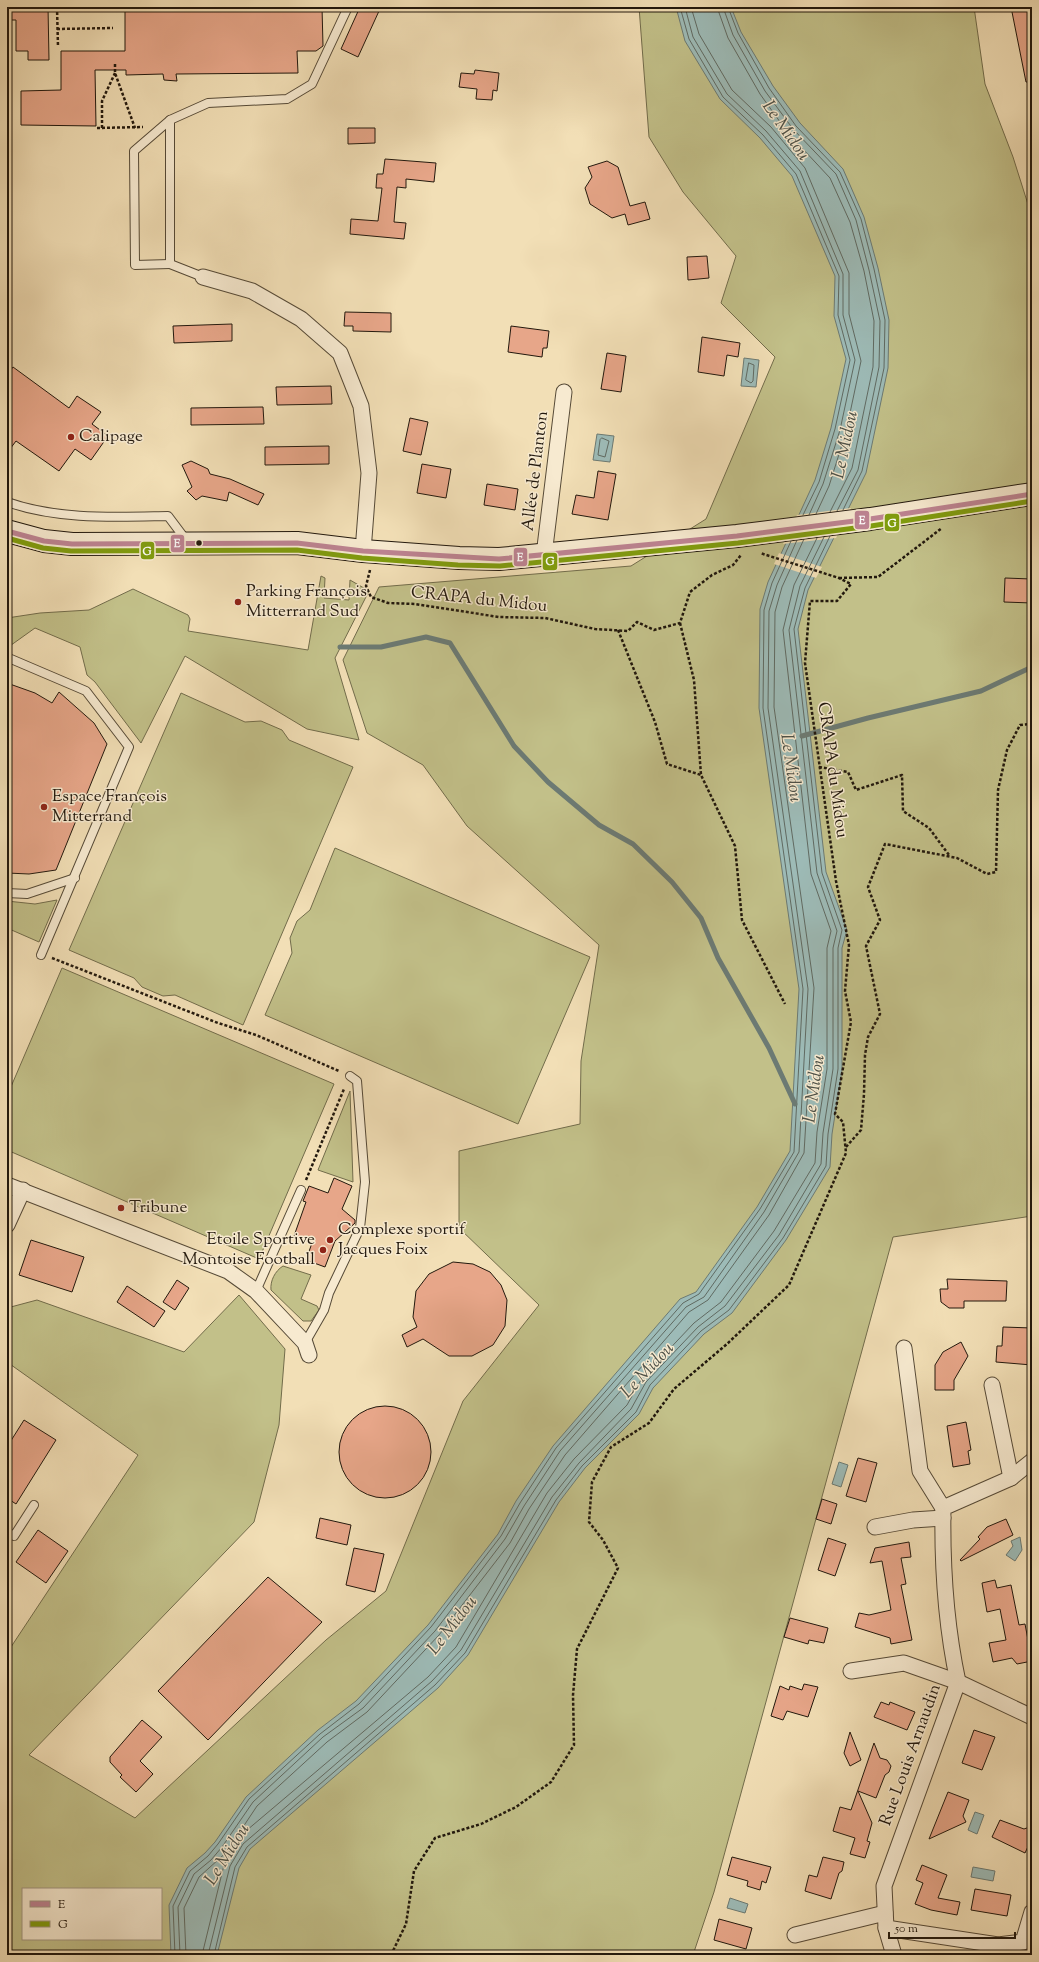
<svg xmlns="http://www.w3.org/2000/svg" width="1039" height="1962" viewBox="0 0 1039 1962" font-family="'Sorts Mill Goudy',serif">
<rect width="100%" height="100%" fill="#f2dfb6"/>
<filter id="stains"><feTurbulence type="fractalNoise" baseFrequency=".005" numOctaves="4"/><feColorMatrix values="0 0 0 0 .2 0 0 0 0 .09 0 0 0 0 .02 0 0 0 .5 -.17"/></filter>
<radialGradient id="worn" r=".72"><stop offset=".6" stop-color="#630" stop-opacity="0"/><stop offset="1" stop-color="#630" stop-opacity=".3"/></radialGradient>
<g fill="#c2c089" stroke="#726c4b" fill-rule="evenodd">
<path d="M639,7H974L985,84L1013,157L1032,217V1216L893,1237L714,1892L693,1955H7V1653L138,1455L7,1362V1308L37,1300L184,1352L239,1295L285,1349L279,1425L254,1522L29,1755L135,1818L326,1640L386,1591L463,1401L539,1305L459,1228V1151L580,1124L581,1061L599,945L467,826L423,765L367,733L343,660L379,587L631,566L706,519L775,357L721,303L736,256L683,192L649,137ZM23,1889H161V1939H23Z"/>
<path d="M321,576L325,578L324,598L349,600L350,580L369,591L335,658L359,740L307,729L185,656L141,743L95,682L87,675L80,647L35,628L7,648V618L40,613L89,610L133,589L188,615L190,619L188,631L308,650Z"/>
<path d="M181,693L245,722L261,721L282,730L289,740L353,767L243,1025L175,995L163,996L142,987L134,978L69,950Z"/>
<path d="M335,848L590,957L518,1124L265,1015L292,953L290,938L297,921L310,910Z"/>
<path d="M57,900L39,942L7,928V901L35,904Z"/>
<path d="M62,968L334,1084L259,1259L7,1150V1096Z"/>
<path d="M350,1091L353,1182L318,1170Z"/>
<path d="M283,1266L311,1275L301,1299L317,1306L319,1310L311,1321H303L271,1290C270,1281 275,1271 283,1266Z"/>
</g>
<g fill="#9dbbb7" stroke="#6c7a73">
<path d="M676,7H731L741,32L773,86L800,123L843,169L864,217L878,268L889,320L888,368L866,473L808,590L798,629L826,872L847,930L842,948V1070L832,1134L830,1167L786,1240L732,1313L704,1334L653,1388L639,1414L585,1468L559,1502L468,1655L438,1688L250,1849L239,1868L217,1955H171L169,1905L187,1868L205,1853L215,1842L246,1797L318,1730L356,1701L428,1625L498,1534L516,1501L553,1446L680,1299L696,1292L757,1207L790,1151L799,989L759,708L760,609L768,582L815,480L831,428L846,359L834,316L835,276L792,176L760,138L720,99L685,41Z"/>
<path d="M744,358L759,360L756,387L741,386Z"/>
<path d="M597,434L614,436L610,462L593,460Z"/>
<path d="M839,1462L848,1465L841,1487L832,1484Z"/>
<path d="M1020,1537L1022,1550L1015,1561L1006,1555L1013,1546L1011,1541Z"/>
<path d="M975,1812L984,1815L977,1834L968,1830Z"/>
<path d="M973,1867L995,1871L993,1881L971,1877Z"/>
<path d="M730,1898L748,1904L745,1913L727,1908Z"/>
</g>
<g fill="#f2dfb6">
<path d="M851,508L836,538L783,544L797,515Z"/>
<path d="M779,553L822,567L816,578L774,564Z"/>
</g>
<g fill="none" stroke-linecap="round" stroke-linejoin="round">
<g stroke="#606a62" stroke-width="1">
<path d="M680,7L689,39L723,97L763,135L796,174L839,276L838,315L850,360L835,429L819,482L803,515"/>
<path d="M685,7L693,37L727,94L766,131L800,171L843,274V315L855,360L840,430L823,484L809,515"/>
<path d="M691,7L699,34L732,90L771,127L805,168L849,273V314L861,361L846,432L829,486L816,514"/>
<path d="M717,7L728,38L760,94L788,133L830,178L850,222L864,271L874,321L873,367L852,468L830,512"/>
<path d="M723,7L733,35L765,91L793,129L836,174L856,220L869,270L880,321L879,367L858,470L837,511"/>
<path d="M728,7L738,33L769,88L796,126L840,172L861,219L874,269L885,320L884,368L862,471L843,510"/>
<path d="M749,363L754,365L753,381L751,383L746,380Z"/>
<path d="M602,438L609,441L605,457L598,455L600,440Z"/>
<path d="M804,539L782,587L775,612L774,707L814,988L804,1153L769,1215L708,1300L689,1312L565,1455L529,1509L510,1543L439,1635L367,1712L327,1742L257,1806L239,1833L240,1836L428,1677L456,1647L547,1493L574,1459L627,1405L642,1378L694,1323L721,1302L774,1231L815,1163L817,1132L827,1069V948L831,931L811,874L783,630L794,585L817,538"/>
<path d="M175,1955L173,1906L190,1871L208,1856L218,1844L249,1799L320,1734L359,1704L431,1627L501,1536L520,1503L556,1448L683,1303L699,1294L760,1209L794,1152L803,989L763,708L764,610L772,583L791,541"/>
<path d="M180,1955L178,1907L194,1874L211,1860L222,1847L253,1802L323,1737L363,1708L435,1631L505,1539L524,1506L560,1451L686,1307L704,1297L764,1212L799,1152L808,989L768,708L769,611L777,585L797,540"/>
<path d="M186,1955L184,1908L199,1877L229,1850L230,1853L224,1865L202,1955"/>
<path d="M208,1955L230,1866L243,1844L432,1681L461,1650L552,1497L579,1463L631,1409L646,1382L698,1327L725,1306L779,1235L821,1164L823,1133L833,1069V948L837,931L817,873L789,630L800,586L824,537"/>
<path d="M214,1955L235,1867L247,1847L435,1685L465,1653L556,1500L582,1466L636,1412L650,1385L701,1331L729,1310L783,1238L826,1166L828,1134L838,1069V948L842,930L822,873L794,629L805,588L830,536"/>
</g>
<g stroke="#6c7a73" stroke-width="5">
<path d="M340,647H381L426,637L450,643L514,746L548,782L599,825L633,844L672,882L701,918L718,958L769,1048L795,1104"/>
<path d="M802,736L868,718L981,691L1032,667"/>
</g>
</g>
<g fill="#e7a689" stroke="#22180d">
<path d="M7,7H48L49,60H28V51H16V20H7Z"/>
<path d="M125,7H322L323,46L316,51H297L298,73L176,74L177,81L164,80L163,74L126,75V70H95L96,126L21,125V91L61,90V51H125Z"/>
<path d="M360,7H370L379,11L358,57L341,49Z"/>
<path d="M1011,7H1032V82H1026Z"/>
<path d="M475,70L499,73L497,91L493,90L492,100L476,99L477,89L459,87L461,73L474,74Z"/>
<path d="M348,128H375V143L348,144Z"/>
<path d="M385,159L436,163L434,182L406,179V188L397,187L394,222L406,223L404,239L350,234L351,219L378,221L382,188H376L377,174H383Z"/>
<path d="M607,161L618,167L630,206L645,202L650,219L628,225L625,214L612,218L590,204L585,188L592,177L588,167Z"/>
<path d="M707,256L709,278L688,280L687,257Z"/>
<path d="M345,312L391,313V332L353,331V326H344Z"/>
<path d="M232,324V341L174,343L173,326Z"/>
<path d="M511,326L549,331L547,348H543L542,357L508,352Z"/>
<path d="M702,337L740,343L738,357L727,355L724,376L698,372Z"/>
<path d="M607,353L626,356L621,392L601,389Z"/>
<path d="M13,367L69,408L77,396L101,412L92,424L108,436L91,460L75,449L59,471L16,441L7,453V375Z"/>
<path d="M331,386L332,404L277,405L276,387Z"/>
<path d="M263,407L264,424L191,425V408Z"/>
<path d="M410,418L428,422L421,455L403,451Z"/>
<path d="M329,446V464L265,465V447Z"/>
<path d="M191,461L208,469L210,474L230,479L264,494L258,505L229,492L227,501L202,496L196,500L187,491L192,487L182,465Z"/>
<path d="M422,464L451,469L446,498L417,493Z"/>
<path d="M598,471L616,474L608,520L572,514L576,495L594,498Z"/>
<path d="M487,484L518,489L515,510L484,505Z"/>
<path d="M1005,578L1031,579L1032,603L1004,602Z"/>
<path d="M7,683L35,693L52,703L59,692L94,723L107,744L56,870L29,874L7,873Z"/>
<path d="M334,1178L352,1186L342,1209L355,1220V1223L335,1241L325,1267L306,1260L312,1243L294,1236L306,1202L303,1201L309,1186L328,1193Z"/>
<path d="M31,1240L84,1257L72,1292L19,1275Z"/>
<path d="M453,1262L473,1264L490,1272L501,1285L507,1300L505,1326L493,1345L472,1356H449L423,1339L407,1347L402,1335L417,1327L413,1317L416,1291L429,1274Z"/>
<path d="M947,1279L1007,1281L1006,1301H964V1308H949L941,1302L940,1289H948Z"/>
<path d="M177,1280L189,1288L175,1310L163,1302Z"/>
<path d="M127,1286L165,1311L154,1327L117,1302Z"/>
<path d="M1003,1327L1032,1328V1365L996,1362L997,1346H1002Z"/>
<path d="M961,1342L968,1356L954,1380V1390H935V1365L943,1352Z"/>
<circle cx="385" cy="1452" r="46"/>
<path d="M24,1420L56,1440L16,1504L7,1498V1447Z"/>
<path d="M966,1422L971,1450L968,1451L970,1464L953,1467L947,1426Z"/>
<path d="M858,1458L877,1463L866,1502L846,1496Z"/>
<path d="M822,1499L837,1504L831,1524L816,1519Z"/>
<path d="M320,1518L351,1525L347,1545L316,1538Z"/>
<path d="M1006,1519L1013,1535L961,1561L960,1560L980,1539L978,1537L987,1527Z"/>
<path d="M38,1530L68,1551L46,1583L16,1562Z"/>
<path d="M828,1538L846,1544L835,1576L818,1570Z"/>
<path d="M909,1542L911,1557L901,1558L906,1584L901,1585L912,1640L891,1644L890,1638L855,1627L859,1613L869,1615L891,1610L882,1561L870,1563L875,1548Z"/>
<path d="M354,1548L384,1554L375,1592L346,1585Z"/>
<path d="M268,1577L322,1622L208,1740L158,1691Z"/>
<path d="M995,1580L997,1588L1011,1585L1019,1625L1025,1624L1032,1661L1017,1664L1012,1658L993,1662L989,1643L1006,1640L1000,1609L987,1612L982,1583Z"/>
<path d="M790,1618L828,1628L824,1643L809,1640L808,1644L784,1637Z"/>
<path d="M804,1684L818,1687L808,1717L787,1711L783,1720L771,1716L780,1686L789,1690L790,1686L802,1690Z"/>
<path d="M881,1702L889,1705L890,1702L915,1712L907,1730L874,1717Z"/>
<path d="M142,1720L162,1737L140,1761L153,1774L136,1792L120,1777L122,1775L110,1762V1757Z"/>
<path d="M974,1730L995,1737L982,1770L962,1763Z"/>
<path d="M850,1732L861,1760L850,1766L844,1753Z"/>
<path d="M874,1743L880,1758L887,1760L891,1766L889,1772L885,1775L876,1798L858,1791L872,1823L867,1841L870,1842L865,1858L850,1854L855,1838L833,1831L840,1807L851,1810Z"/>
<path d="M948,1792L969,1800L963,1816L966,1822L929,1839Z"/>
<path d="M1000,1820L1024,1829L1032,1826V1838L1025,1853L992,1837Z"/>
<path d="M732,1857L771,1867L766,1883L762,1881L760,1890L747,1886L748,1881L727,1875Z"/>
<path d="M823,1857L844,1862L842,1871L839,1873L831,1899L805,1891L809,1875L817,1877Z"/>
<path d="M922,1865L947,1875L938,1898L960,1902L957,1915L931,1910L915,1904L923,1883L916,1880Z"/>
<path d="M975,1889L1011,1895L1007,1916L971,1910Z"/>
<path d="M719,1919L752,1928L746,1949L714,1940Z"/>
</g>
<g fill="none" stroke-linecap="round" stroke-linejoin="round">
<defs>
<g id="lane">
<path d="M170,120L134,151L135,265L170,264"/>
<path d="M203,277L170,264V120L208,103L287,99L312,84L348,7"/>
<path d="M7,502C58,520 114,517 168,516L186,540"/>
<path d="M7,660L11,659L86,691L129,747L41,955"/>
<path d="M7,893L27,894L75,878"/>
<path d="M256,1291L301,1190"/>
<path d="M305,1343L324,1310L329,1293L360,1228L365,1182L357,1081L350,1076"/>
<path d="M7,1532L14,1536L34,1505"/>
</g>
<g id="street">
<path d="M203,277L252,291L301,319L340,353L361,406L369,473L363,551"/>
<path d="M544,555L564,392"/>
<path d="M7,1185L228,1271L256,1291L305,1343L309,1355"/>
<path d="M7,1225L23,1190"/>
<path d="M904,1348L920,1471L943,1508"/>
<path d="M992,1385L1011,1478"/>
<path d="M875,1527L913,1520L943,1518"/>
<path d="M851,1671L904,1663L958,1682L1032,1717"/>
<path d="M886,1928L998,1945L1023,1942L1032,1912"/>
<path d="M795,1935L885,1913"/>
<path d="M894,1955L886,1928L884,1886L958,1682C946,1626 942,1566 943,1508L1011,1478L1032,1461"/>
</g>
<path id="secondary" d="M7,531L44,541L72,544L297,543L363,551L459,558L499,559L737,536L870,519L1032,494"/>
</defs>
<use href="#lane" stroke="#564a37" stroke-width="10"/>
<use href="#street" stroke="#564a37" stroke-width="17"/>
<use href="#secondary" stroke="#22180d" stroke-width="24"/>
<g stroke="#22180d" stroke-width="2.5" stroke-dasharray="3 2" stroke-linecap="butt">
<path d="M57,7L58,47"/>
<path d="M57,29L113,28"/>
<path d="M115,64V73L135,128"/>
<path d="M97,128L143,127"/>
<path d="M102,128V101L115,73"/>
<path d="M370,570L366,586L371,597L388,603L415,604L499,617L545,618L595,629L628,631L637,622L654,630L680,623L690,592L712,575L733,565L741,555"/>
<path d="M839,578L878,577L942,528"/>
<path d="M680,623L694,680L701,775L735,846L742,920L785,1004"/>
<path d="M618,630L655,722L667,764L701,775"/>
<path d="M819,767L848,772L856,790L902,775L903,811L929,828L949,855"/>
<path d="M52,958L218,1023L256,1035L339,1071"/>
<path d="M846,1147L861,1130L864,1094L865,1055L868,1037L880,1014L866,946L880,920L868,887L885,844L957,858L987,874L996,872L998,790L1007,750L1020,725L1032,724"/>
<path d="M306,1180L344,1089"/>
<path d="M391,1955L406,1924L414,1871L435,1838L481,1824L516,1807L551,1782L574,1745L573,1695L577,1649L618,1568L603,1540L589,1522L592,1482L611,1447L649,1423L674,1389L727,1344L789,1285L846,1153L843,1122L835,1114L851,1022L845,991L849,945L836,881L805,663L810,601H837L851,584L839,578L760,553"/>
</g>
<use href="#lane" stroke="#f7ead0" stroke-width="8"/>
<use href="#street" stroke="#f7ead0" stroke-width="15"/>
<use href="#secondary" stroke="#f7ead0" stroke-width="22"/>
<defs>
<path id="bus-1" d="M7,531L44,541L72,544L297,543L363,551L499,559L737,536L870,519L1032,494"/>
<path id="bus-2" d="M7,538L43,548L71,551L297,550L362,558L458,565L500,566L738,543L871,526L1032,501"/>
</defs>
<use href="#bus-1" stroke="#f7ead0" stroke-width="8"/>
<use href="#bus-2" stroke="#f7ead0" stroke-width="8"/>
<use href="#bus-1" stroke="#bd8392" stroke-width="5"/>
<use href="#bus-2" stroke="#809c0e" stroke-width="5"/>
</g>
<g fill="#8f2418" stroke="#f7ead0" stroke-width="1.5">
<circle cx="71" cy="437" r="4"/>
<circle cx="238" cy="602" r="4"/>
<circle cx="44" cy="807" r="4"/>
<circle cx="121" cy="1208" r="4"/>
<circle cx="330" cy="1240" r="4"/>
<circle cx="323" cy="1250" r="4"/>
</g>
<circle fill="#22180d" stroke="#f7ead0" stroke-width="1.5" cx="199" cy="543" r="3.5"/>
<g text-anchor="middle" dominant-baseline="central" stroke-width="3" stroke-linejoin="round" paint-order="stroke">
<g font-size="17" fill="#22180d" stroke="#f7ead0" text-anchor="start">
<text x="79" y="437">Calipage</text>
<text x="246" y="592">Parking François<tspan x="246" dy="20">Mitterrand Sud</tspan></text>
<text x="52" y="797">Espace François<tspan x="52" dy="20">Mitterrand</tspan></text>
<text x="129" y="1208">Tribune</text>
<text x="338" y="1230">Complexe sportif<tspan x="338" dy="20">Jacques Foix</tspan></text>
<text x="315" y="1240" text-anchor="end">Etoile Sportive<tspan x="315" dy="20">Montoise Football</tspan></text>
</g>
<g font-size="17" fill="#22180d" stroke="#f7ead0">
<text transform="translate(536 471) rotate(-83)">Allée de Planton</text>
<text transform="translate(479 600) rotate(6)">CRAPA du Midou</text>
<text transform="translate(832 770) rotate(82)">CRAPA du Midou</text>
<text transform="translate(911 1755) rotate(-70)">Rue Louis Arnaudin</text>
</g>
<g font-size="18" font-style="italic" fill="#4d5148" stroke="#f7ead0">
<text transform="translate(785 131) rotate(55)">Le Midou</text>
<text transform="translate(846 445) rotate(-78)">Le Midou</text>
<text transform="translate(790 768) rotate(82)">Le Midou</text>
<text transform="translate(815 1089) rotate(-82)">Le Midou</text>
<text transform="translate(648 1371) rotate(-47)">Le Midou</text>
<text transform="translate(453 1626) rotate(-52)">Le Midou</text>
<text transform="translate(228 1855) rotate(-58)">Le Midou</text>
</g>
</g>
<g stroke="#f7ead0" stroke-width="1.5">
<rect x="854" y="510" width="16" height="20" rx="4" fill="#bd8392"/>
<rect x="884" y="513" width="16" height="19" rx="4" fill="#809c0e"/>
<rect x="170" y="534" width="15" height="19" rx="4" fill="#bd8392"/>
<rect x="140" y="541" width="15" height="19" rx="4" fill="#809c0e"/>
<rect x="513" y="547" width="15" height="20" rx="4" fill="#bd8392"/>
<rect x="542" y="552" width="16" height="19" rx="4" fill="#809c0e"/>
</g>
<g font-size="11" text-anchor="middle" font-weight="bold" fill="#fff">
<text x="862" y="524">E</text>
<text x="892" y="527">G</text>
<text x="177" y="547">E</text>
<text x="147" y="555">G</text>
<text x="520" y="561">E</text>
<text x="550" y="565">G</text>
</g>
<rect width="1039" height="1962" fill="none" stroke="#f2dfb6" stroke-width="24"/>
<rect x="8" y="8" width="1023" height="1946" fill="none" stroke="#22180d" stroke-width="2"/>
<rect x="12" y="12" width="1015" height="1938" fill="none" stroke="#22180d"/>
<rect x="22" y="1888" width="140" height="52" fill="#f7ead0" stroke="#a29682"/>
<rect x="30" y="1901" width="20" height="6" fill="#bd8392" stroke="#a29682"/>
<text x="58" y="1908" font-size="12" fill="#22180d">E</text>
<rect x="30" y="1921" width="20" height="6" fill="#809c0e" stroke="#a29682"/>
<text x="58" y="1928" font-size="12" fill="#22180d">G</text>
<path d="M889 1932v6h126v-6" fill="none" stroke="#22180d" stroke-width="2"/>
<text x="895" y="1932" font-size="12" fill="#22180d" stroke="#f7ead0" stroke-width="3" paint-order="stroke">50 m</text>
<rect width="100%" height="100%" filter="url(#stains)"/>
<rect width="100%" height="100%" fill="url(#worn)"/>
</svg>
